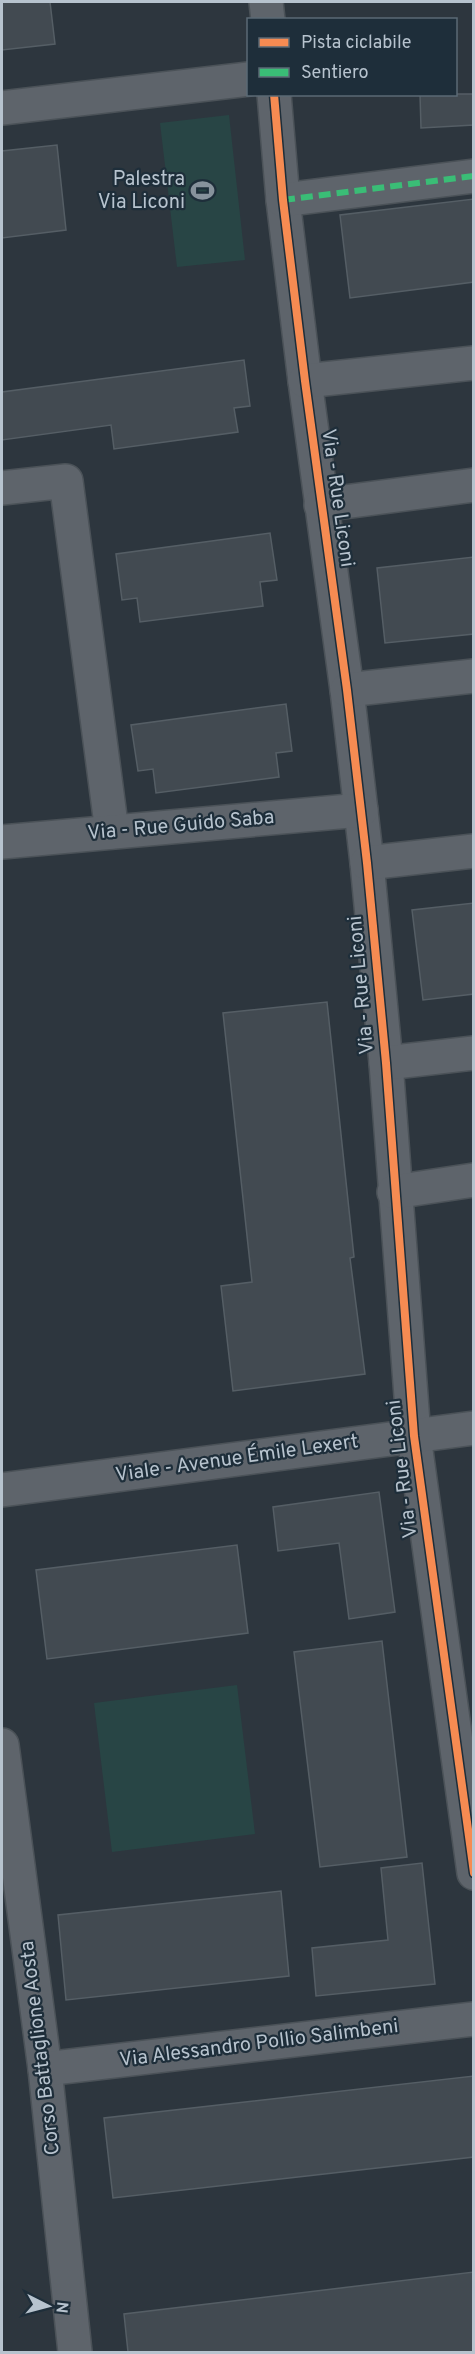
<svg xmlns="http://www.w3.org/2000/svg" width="475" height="2354" viewBox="0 0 475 2354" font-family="Overpass,sans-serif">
<rect width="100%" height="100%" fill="#2d363e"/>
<g fill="#284545">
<path d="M229,115L245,260L177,267L160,123Z"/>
<path d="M237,1685L255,1834L112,1852L94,1703Z"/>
</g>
<g fill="#424a51" stroke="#555e65" stroke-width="1.5">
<path d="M2,2H50L55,44L2,50Z"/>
<path d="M420,94H474V125L421,128Z"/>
<path d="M57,145L66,230L2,238V151Z"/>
<path d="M474,199V282L350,298L340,215Z"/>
<path d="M244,360L250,406L234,408L238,432L114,449L111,425L2,440V392Z"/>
<path d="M270,533L277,580L260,582L263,606L140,622L137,598L122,600L116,554Z"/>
<path d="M474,557V634L385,643L377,568Z"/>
<path d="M286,704L292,751L276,753L279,777L156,793L153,769L138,771L131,725Z"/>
<path d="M474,903V994L423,1000L412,910Z"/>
<path d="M327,1002L354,1257L350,1258L365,1374L233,1391L221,1286L252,1282L223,1013Z"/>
<path d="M379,1492L395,1612L349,1619L339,1543L278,1551L273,1507Z"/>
<path d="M237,1545L248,1633L47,1659L36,1570Z"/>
<path d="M382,1641L407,1857L320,1867L294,1652Z"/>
<path d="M422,1863L435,1984L316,1996L312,1948L388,1940L381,1868Z"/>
<path d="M281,1891L289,1976L66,2000L58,1915Z"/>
<path d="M474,2076V2157L113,2198L104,2118Z"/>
<path d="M474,2272V2352H128L124,2314Z"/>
</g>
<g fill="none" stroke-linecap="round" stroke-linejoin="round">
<defs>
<g id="minor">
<path d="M266,2L268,20"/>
<path d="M274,94L283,200L305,381L347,690L367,863L386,1063L414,1436L474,1873"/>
<path d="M2,108L249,79"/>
<path d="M283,200L474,176"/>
<path d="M305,381L474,363"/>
<path d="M2,488L66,481L112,832"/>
<path d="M321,505L474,485"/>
<path d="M347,690L474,676"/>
<path d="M2,842L361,810"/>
<path d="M367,863L474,851"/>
<path d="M386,1063L474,1053"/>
<path d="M394,1192L474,1180"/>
<path d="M2,1490L474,1428"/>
<path d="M2,1745L45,2069L75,2352"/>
<path d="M45,2069L474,2019"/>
</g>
</defs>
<use href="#minor" stroke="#4b5258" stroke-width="36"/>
<use href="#minor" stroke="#5e646b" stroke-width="33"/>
<path stroke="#3abd76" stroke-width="6" stroke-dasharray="12 6" stroke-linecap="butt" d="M283,200L474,176"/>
<defs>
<path id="cycleway" d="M274,94L283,200L305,381L347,690L367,863L386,1063L414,1436L474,1873"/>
</defs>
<use href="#cycleway" stroke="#1e2e3a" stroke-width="11"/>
<use href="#cycleway" stroke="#f68b52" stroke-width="8"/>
</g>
<defs>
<symbol id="stadium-bare" viewBox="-9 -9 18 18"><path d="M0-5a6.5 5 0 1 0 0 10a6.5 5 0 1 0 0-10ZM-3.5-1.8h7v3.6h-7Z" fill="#87929c" stroke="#1e2e3a" stroke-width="2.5" paint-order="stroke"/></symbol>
</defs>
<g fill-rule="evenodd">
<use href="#stadium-bare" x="186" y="174" width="33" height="33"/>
</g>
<g text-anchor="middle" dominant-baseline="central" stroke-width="4.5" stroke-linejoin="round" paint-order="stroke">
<g font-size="20" fill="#b7c3ce" stroke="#1e2e3a" text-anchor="end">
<text x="185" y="180">Palestra<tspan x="185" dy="23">Via Liconi</tspan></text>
</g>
<g font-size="20" fill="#b7c3ce" stroke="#1e2e3a">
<text transform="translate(337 498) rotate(82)">Via - Rue Liconi</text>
<text transform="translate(181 826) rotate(-5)">Via - Rue Guido Saba</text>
<text transform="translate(362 985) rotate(-95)">Via - Rue Liconi</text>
<text transform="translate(237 1459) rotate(-8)">Viale - Avenue Émile Lexert</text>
<text transform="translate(403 1469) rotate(-97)">Via - Rue Liconi</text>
<text transform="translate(259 2044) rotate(-7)">Via Alessandro Pollio Salimbeni</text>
<text transform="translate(41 2048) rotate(-97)">Corso Battaglione Aosta</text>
</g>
</g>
<rect width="475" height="2354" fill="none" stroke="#b7c3ce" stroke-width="6"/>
<rect x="247" y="18" width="210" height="78" fill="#1e2e3a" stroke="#5b6a75" stroke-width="1.5"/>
<rect x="259" y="38" width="30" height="9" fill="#f68b52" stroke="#5b6a75" stroke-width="1.5"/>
<text x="301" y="48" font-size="18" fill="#b7c3ce">Pista ciclabile</text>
<rect x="259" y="68" width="30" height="9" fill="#3abd76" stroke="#5b6a75" stroke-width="1.5"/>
<text x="301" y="78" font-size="18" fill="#b7c3ce">Sentiero</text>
<g transform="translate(48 2306) rotate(96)" stroke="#1e2e3a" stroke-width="4.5" paint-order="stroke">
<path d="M0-4.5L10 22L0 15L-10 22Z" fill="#b7c3ce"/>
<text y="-9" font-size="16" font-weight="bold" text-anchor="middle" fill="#b7c3ce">N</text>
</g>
</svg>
